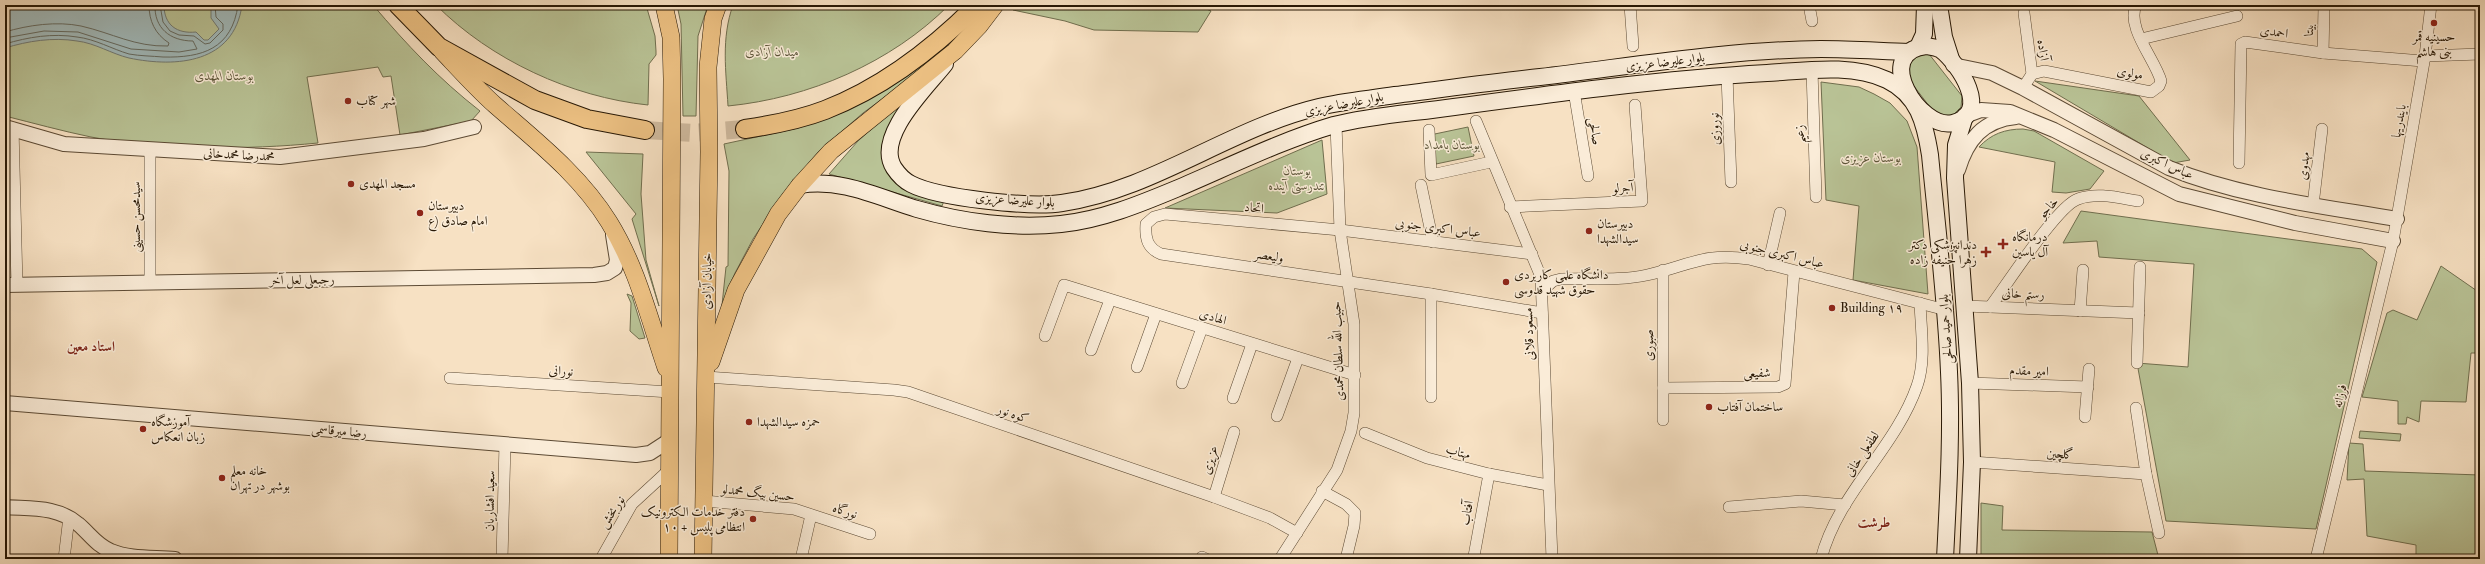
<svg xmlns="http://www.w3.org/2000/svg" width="2485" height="564" viewBox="0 0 2485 564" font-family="'IM FELL Double Pica',Amiri,serif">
<rect width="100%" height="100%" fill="#f7e1c3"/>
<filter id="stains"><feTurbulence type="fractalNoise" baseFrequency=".005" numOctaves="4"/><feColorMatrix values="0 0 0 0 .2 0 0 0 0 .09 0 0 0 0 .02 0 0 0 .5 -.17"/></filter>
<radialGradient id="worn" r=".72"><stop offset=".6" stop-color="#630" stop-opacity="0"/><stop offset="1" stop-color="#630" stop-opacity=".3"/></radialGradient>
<g fill="#b9c396" stroke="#706e4e">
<path d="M5,5H373C407,45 439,79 480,111L471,121L400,135L391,76L383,77L378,67L307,77L318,143C247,150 161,150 91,137C62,131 33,123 5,116Z"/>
<path d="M436,5H646L655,36L656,51V55L649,64L648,105C571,97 491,60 436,5Z"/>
<path d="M677,5H708L698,36L696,116H683L681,24Z"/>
<path d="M733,5H949C891,63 809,98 728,106C726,71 721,39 733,5Z"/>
<path d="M1017,5H1197L1211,11L1198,32L1094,30L1065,21L1013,10Z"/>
<path d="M977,19L946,52L863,113L818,152L782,195L753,239L735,273L727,291L720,324L726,267L728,266L729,171L724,144L798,128L855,105L949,45Z"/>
<path d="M1919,54H1929L1962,96L1961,107L1950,118L1936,115L1907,77L1908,66Z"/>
<path d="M932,75L884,158L944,201L942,206L829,174L858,141Z"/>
<path d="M2035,81L2139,96L2190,160L2173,163Z"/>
<path d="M1821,82L1859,87L1874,94L1890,103L1907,121L1917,147L1928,294L1853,280L1859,206L1826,200Z"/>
<path d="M1468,127L1474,156L1436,164L1430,135Z"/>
<path d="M2023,129L2034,131L2104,171L2090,189L2066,193L2052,192L2055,162L1979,147C1991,134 2005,129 2023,129Z"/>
<path d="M1322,140L1327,194L1277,213L1165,208Z"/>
<path d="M586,152L643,154L641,194L646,260L659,306L632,219L636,214Z"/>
<path d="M2081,211L2362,249L2377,262L2316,529L2166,521L2137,363L2188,367L2194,264L2099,257L2097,241L2063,243Z"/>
<path d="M2441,266L2480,293V353H2471L2466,402L2421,401L2419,422L2407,417L2406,424H2398V401L2362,397L2387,313L2393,310L2417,320Z"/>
<path d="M627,294L632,296L645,338L639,339L630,331L631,303Z"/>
<path d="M2360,431L2401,434L2400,441L2359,438Z"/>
<path d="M2349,443L2363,444L2365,471L2480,475V559H2416V545L2367,536L2364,479L2347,480Z"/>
<path d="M1981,503L2003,506L2002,530L2152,532L2159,559H1981Z"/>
</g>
<path fill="#a1bbbd" stroke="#717a73" d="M5,5H164C164,25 177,34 196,32L204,40H208L219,29L211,18V5H242C234,63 177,68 129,58C112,54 95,43 77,41C53,37 28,41 5,48Z"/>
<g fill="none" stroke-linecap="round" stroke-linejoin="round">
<g stroke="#646a61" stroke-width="1">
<path d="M160,5L163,22L170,31L179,35L194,36L205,44L210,43L223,30V24L216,17L215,5"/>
<path d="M5,32C28,25 57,21 81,26C112,33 135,47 168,46L169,43C155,34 149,21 149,5"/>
<path d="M5,38L44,31L78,32L131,49L179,52L197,49L193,41C170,41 154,28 155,5"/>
<path d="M5,44C28,37 53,33 77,37C95,39 112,49 129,54C140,56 152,56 163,57C202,58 232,49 238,5"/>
</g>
<path stroke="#ceb99d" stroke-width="18" stroke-dasharray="18 9" stroke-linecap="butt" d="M645,130L693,133L745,129"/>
<defs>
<g id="minor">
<path d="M1630,5L1633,46"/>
<path d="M1809,5L1812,21"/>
<path d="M2141,39L2237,16"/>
<path d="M2323,53L2324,7"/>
<path d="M2425,56L2480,54"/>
<path d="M1812,70L1816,197"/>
<path d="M2032,74L2044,71L2151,92L2159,86L2161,81C2155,59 2126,28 2136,5"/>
<path d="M1727,75L1731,182"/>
<path d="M2023,88L2032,74L2024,13"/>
<path d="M1574,91L1588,176"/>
<path d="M1476,121L1541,277L1552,559"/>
<path d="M13,128L17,285"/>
<path d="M1429,130L1431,175L1491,162"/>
<path d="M150,151V282"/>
<path d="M2239,163L2241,44L2245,42L2323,53L2423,61"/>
<path d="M1421,185L1433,242"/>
<path d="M2313,205L2322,129"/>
<path d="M1510,207L1642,201L1635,105"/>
<path d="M1532,254L1340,230L1165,214L1154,217L1146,224C1145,238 1147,248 1161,254L1431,294L1542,313"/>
<path d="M1768,265L1780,213"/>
<path d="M1542,291L1553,281L1561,279C1589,278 1620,281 1647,275C1689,266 1703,252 1749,259L1946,310"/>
<path d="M1431,294V397"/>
<path d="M1965,306L2139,313"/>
<path d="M1990,307C2006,286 2057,206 2078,199C2097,192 2119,198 2138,201"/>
<path d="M2080,311L2083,270"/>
<path d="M1045,336L1064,285L1355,375"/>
<path d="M1091,350L1110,300"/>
<path d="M2137,363L2140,267"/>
<path d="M1137,367L1156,314"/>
<path d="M706,377L894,390L908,392L1214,497L1270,518L1297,533"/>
<path d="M450,378L670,392"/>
<path d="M1182,383L1202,328"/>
<path d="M1970,383L2088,387"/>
<path d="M1663,388L1778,387L1785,384L1794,272"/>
<path d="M1233,398L1252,344"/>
<path d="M2136,408L2146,474L2159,533"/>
<path d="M1277,416L1298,358"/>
<path d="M2085,417L2089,369"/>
<path d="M1663,420V270"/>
<path d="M1365,433L1427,458L1489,474L1548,485"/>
<path d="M1972,462L2146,474"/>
<path d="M1322,491L1346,504L1355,513L1354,526L1346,559"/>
<path d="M1214,497L1234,432"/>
<path d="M704,501L794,509L870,534"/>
<path d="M1729,507L1801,501L1845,505"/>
<path d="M1474,556L1489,474"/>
<path d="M1202,557L1206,559"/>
<path d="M64,559L69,517"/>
<path d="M502,559L505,444"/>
<path d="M601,559L632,504L670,469"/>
<path d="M801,559L811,515"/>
<path d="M1280,559L1337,470L1351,431L1354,413V324L1340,230L1336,125"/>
<path d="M1821,559C1838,493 1895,449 1917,386C1926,361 1921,329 1920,303"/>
<path d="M2316,559L2393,241L2425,56L2431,5"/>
</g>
<g id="tertiary">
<path d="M1953,65L1992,73L2023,88L2169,168C2241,197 2321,206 2397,219"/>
<path d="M1965,116L1981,110L2010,112L2054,130L2179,194L2295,223L2393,241"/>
<path d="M5,127L64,144L280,157L424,139L474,127"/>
<path d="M1958,170C1967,140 1983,120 2016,117"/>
<path d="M5,285L594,275L607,273L615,268L617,260L613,235"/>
<path d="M5,403L636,455L650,453L670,440"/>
<path d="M5,507C31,509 57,506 78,524C89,533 97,546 111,551C130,559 154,557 175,559"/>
</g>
<g id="secondary">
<path d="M1939,5L1944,37L1951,59"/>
<path d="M1926,46C1931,47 1936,47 1941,50C1959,64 1992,113 1953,123C1920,131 1871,52 1926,46Z"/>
<path d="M1918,47L1924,34L1925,5"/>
<path d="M945,64C927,87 874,137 894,168C898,174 905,181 911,184C938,198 1031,208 1062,203C1153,190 1230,128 1319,107C1344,101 1370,99 1395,95C1443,89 1492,82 1540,77C1633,66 1727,50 1821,49C1850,49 1879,51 1909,52"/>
<path d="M1965,116L1956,145L1955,178L1970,383L1972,462L1968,559"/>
<path d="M800,185C841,178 878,197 917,209C962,222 1014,229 1061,224C1101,220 1140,204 1176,189C1228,167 1280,141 1334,125C1372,115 1414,113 1454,107C1558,93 1662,79 1767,73C1804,71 1851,63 1887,80C1918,95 1925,123 1930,155C1937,227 1946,299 1949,372C1952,434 1948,497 1945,559"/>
</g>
<g id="primary">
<path d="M664,5L671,37L672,79L669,559"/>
<path d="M442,51C459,69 476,88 495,105C536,141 580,175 609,222C637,267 649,318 666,368"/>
<path d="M711,362L736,290L778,214L800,185L831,151L955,51L979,26L995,5"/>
<path d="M703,559L709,152L708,67L713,19L718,5"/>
</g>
<g id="trunk">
<path d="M398,5L439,47L535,100L587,119L645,130"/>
<path d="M745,129C772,125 799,120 825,110C882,88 934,48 977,5"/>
</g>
</defs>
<use href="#minor" stroke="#5c4a34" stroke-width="12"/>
<use href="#tertiary" stroke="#5c4a34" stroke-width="16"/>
<use href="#secondary" stroke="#281805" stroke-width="18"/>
<use href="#primary" stroke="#281805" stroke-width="18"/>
<use href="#trunk" stroke="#281805" stroke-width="20"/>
<use href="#minor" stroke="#faecd8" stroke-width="11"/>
<use href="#tertiary" stroke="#faecd8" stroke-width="14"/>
<use href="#secondary" stroke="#faecd8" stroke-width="16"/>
<use href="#primary" stroke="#ecc082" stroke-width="17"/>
<use href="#trunk" stroke="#ecc082" stroke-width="18"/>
</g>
<g fill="#8f2418" stroke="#faecd8" stroke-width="1.5">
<circle cx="2434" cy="23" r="4"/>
<circle cx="348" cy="101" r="4"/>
<circle cx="351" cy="184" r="4"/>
<circle cx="420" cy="213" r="4"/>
<circle cx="1589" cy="231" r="4"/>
<path d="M2001 238h4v4h4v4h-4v4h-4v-4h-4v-4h4z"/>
<path d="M1984 246h4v4h4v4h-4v4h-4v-4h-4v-4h4z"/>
<circle cx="1506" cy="282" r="4"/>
<circle cx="1832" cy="308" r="4"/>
<circle cx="1709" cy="407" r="4"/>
<circle cx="749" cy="422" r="4"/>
<circle cx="143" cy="429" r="4"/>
<circle cx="222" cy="478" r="4"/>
<circle cx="753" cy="519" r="4"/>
</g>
<g text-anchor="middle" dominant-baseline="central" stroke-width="3" stroke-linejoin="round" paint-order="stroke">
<g font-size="13" fill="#281805" stroke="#faecd8">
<text transform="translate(2309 30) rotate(-90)">بیتا</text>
<text transform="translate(2274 32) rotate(8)">احمدی</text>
<text transform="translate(2043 50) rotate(82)">آزاده</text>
<text transform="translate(1665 62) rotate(-7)">بلوار علیرضا عزیزی</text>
<text transform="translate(2130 73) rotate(11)">مولوی</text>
<text transform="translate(1344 104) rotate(-11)">بلوار علیرضا عزیزی</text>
<text transform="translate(2399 121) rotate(-80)">بایندریها</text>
<text transform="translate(1715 129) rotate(-92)">نوروزی</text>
<text transform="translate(1595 131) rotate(81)">صالحی</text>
<text transform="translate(1800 134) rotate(-92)">زعیم</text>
<text transform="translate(239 155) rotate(3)">محمدرضا محمدخانی</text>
<text transform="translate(2167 164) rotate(25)">عباس اکبری</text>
<text transform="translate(2304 166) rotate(-84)">مهدوی</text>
<text transform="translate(1623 188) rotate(-3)">آجرلو</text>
<text transform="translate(1015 200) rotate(4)">بلوار علیرضا عزیزی</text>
<text transform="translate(1254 208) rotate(5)">اتحاد</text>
<text transform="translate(2048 208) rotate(-48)">خاجو</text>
<text transform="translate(136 217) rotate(-90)">سیدمحسن حسینی</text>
<text transform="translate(1438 228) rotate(7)">عباس اکبری جنوبی</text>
<text transform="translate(1782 254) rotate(14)">عباس اکبری جنوبی</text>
<text transform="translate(1269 256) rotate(9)">ولیعصر</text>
<text transform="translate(302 280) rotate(-1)">رجبعلی لعل آخر</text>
<text transform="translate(707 281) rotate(-89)">خیابان آزادی</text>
<text transform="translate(2023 294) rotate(2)">رستم خانی</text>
<text transform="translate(1213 317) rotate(17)">الهادی</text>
<text transform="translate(1946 329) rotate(-94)">بلوار حمید صالحی</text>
<text transform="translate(1529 334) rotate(-92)">مسعود قلانی</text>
<text transform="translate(1649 345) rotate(-90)">صبوری</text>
<text transform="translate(1338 351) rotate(-92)">حبیب الله سلطان محمدی</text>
<text transform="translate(561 371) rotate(4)">نورانی</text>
<text transform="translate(2029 371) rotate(2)">امیر مقدم</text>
<text transform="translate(1757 373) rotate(-1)">شفیعی</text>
<text transform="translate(2340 396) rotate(-76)">فرزانه</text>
<text transform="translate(1013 414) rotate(19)">کوه نور</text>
<text transform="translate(339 431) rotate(5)">رضا میرقاسمی</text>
<text transform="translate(1458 452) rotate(15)">مهتاب</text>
<text transform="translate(1862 454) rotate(-56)">لطفعلی خانی</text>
<text transform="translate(2060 454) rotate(4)">گلچین</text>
<text transform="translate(1210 460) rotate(-73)">عزیزی</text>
<text transform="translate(758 493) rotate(6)">حسین بیگ محمدلو</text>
<text transform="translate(490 501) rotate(-89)">سعید افشاریان</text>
<text transform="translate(845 511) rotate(18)">نورگاه</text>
<text transform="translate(612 512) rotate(-56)">نوربخش</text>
<text transform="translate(1467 513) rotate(-80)">آفتاب</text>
</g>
<g font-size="13" fill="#281805" stroke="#faecd8" text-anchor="start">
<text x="2434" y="37" text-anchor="middle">حسینیه قمر<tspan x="2434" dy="15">بنی هاشم</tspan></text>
<text x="356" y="101">شهر کتاب</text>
<text x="359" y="184">مسجد المهدی</text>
<text x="428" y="206">دبیرستان<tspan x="428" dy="15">امام صادق (ع</tspan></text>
<text x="1597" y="224">دبيرستان<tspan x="1597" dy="15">سیدالشهدا</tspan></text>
<text x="2012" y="237">درمانگاه<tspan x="2012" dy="15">آل یاسین</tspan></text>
<text x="1977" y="245" text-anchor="end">دندانپزشکی دکتر<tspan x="1977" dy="15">زهرا حنیفه زاده</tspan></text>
<text x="1514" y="275">دانشگاه علمی کاربردی<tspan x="1514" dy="15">حقوق شهید قدوسی</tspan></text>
<text x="1840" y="308">Building ۱۹</text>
<text x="1717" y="407">ساختمان آفتاب</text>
<text x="151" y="422">آموزشگاه<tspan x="151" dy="15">زبان انعکاس</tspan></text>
<text x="757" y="422">حمزه سیدالشهدا</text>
<text x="230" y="471">خانه معلم<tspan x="230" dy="15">بوشهر در تهران</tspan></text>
<text x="745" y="512" text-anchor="end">دفتر خدمات الکترونیک<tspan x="745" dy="15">انتظامی پلیس + ۱۰</tspan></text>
</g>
<g font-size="13" font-style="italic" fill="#5b5438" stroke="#faecd8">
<text x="772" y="52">میدان آزادی</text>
<text x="224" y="76">بوستان المهدی</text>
<text x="1452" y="145">بوستان بامداد</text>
<text x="1871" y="158">بوستان عزیزی</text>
<text x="1297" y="171">بوستان<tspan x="1297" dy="15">تندرستی آینده</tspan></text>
</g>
<g font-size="14" font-weight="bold" fill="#7a1f14" stroke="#faecd8">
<text x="91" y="346">استاد معین</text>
<text x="1874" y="522">طرشت</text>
</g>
</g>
<rect width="2485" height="564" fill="none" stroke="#f7e1c3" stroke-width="20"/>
<rect x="6" y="6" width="2473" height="552" fill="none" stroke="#281805" stroke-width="2"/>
<rect x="10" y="10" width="2465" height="544" fill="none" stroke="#281805"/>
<rect width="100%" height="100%" filter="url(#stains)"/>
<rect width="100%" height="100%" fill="url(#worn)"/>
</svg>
